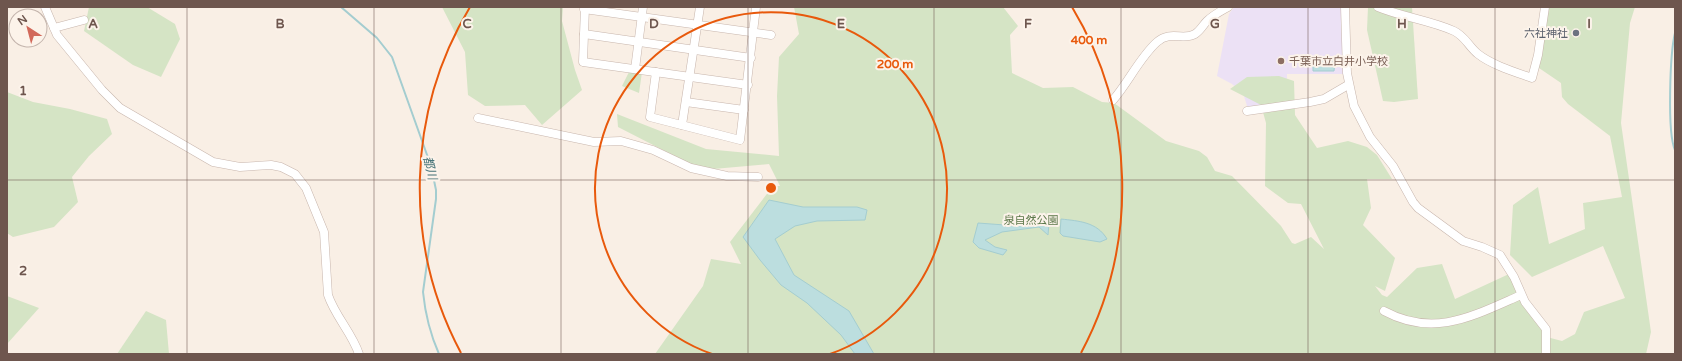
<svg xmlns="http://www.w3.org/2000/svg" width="1682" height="361" viewBox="0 0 1682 361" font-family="'Varela Round','Noto Sans JP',sans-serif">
<rect width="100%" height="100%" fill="#f9efe5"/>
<path fill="#ece1f5" d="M1234,7H1341L1343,74H1287V104L1248,109L1243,93L1232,84L1217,76L1229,14Z"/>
<g fill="#d5e4c5">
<path d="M89,7H147L175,24L180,39L161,77L133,65L84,31Z"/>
<path d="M442,7H563L562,21L575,70L582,90L542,125L525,105L485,106L468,95L465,52Z"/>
<path d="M794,7H1003L1018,26L1010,35L1012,73L1043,88L1073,87L1102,102L1114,103L1166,141L1199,151L1207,157L1215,171L1232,176L1281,226L1292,243L1295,244L1311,237L1324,249L1301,204L1288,203L1265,186L1266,123L1261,105L1230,89L1247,77L1279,76L1294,81L1295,115L1317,148L1348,141L1367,147L1377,155L1392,179H1367L1371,208L1363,225L1395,258L1385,291L1375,286L1382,295L1387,297L1417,268L1442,264L1455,299L1509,274L1543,332V336L1562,341L1575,334L1584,312L1625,298L1603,246L1532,277L1510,255L1513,205L1538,187L1549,244L1585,229L1583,203L1622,197L1610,136L1568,104L1562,97L1561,83L1539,68L1549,7H1635L1630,23L1621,123L1651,332L1646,354H655L703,286L711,259L741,264L730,242L773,186H780L769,164L702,170L618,127L617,114L706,149L779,156L777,96L779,57L799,34Z"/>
<path d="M1368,7H1412L1418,99L1394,102L1383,101L1367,30Z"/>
<path d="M630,70L642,72L639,93L622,86Z"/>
<path d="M7,92L33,102L70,109L107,119L112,134L89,156L72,177L78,202L54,227L13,237L7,233Z"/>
<path d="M7,296L39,308L7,344Z"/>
<path d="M146,311L166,320L169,354H117Z"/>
</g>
<g fill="#bcdedf" stroke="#a4cdd0">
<path d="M1313,59L1335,60L1334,71H1313Z"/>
<path d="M769,200L803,207H857L867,210L865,220L817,221L795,226L775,239L794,275L849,311L874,354H855L841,335L807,303L781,285L760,260L743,237Z"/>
<path d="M1061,219C1079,221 1097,222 1107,239L1100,242L1063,236L1060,233Z"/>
<path d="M978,223L1018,226L1049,223L1048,235L1039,227L1002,232L985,240L995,247L1007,250L1003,255L979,248L973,242Z"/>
</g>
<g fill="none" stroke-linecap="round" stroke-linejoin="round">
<g stroke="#a4cdd0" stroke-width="2">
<path d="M341,7L377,38L392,57L431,166L436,190V199L423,292C425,312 431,336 439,354"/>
<path d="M1675,33C1670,53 1667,133 1675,150"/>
</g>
<defs>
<g id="minor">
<path d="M45,7L57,35L102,90L120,108L213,162L240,167L271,165L281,167L295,174L306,188L324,232L328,295C335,316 352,333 359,354"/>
<path d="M585,7L583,62L748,85"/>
<path d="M1345,7L1347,73L1354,106L1370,137L1393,166L1413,202L1418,208L1463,241L1482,247L1500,255L1514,277L1525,302L1546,329V354"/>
<path d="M1378,7C1402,17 1429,20 1454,31C1465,36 1469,47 1478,54C1492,65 1515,72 1532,78L1538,55L1545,7"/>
<path d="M584,9L771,35"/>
<path d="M54,28L84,20"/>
<path d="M584,34L751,58"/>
<path d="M635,69L643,7"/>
<path d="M656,72L650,117L740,140L756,7"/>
<path d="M1113,100C1128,83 1140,57 1157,42C1171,30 1183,41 1195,34C1200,31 1203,25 1207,21C1213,15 1221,11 1228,7"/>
<path d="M686,102L744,110"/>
<path d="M1247,111L1310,102L1324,99L1348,85"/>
<path d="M478,118L594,142L621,141L653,150L691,168L727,176L758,177"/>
<path d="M682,125L700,7"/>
<path d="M1384,311C1434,338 1473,316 1521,295"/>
</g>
</defs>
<use href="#minor" stroke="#c8b6ad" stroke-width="9"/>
<use href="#minor" stroke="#fff" stroke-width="8"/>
</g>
<path fill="none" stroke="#6e564e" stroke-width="1" stroke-opacity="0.55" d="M187,7V354M374,7V354M561,7V354M748,7V354M934,7V354M1121,7V354M1308,7V354M1495,7V354M7,180H1675"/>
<g fill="none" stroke="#e8590c" stroke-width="2">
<path d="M712 354A176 176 0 1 1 830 354"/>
<path d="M461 353A351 351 0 0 1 470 7M1072 7A351 351 0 0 1 1081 353"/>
</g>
<circle fill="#6b7280" stroke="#fcf3ea" stroke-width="1.5" cx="1576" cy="33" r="4"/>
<circle fill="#8d6e63" stroke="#fcf3ea" stroke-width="1.5" cx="1281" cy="61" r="4"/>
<g text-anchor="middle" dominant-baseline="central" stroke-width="4" stroke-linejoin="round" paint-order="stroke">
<g font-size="11" fill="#5b616d" stroke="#fcf3ea" text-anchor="end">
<text x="1568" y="33">六社神社</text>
</g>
<g font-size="11" fill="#785e54" stroke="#fcf3ea" text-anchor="start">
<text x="1289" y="61">千葉市立白井小学校</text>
</g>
<g font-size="11" fill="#5c784a" stroke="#fcf3ea">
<text x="1031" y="220">泉自然公園</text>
</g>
<g font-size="12" font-style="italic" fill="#477478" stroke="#fcf3ea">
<text transform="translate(430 168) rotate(76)">都川</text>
</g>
</g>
<g font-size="13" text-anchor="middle" font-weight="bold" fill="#6e564e" stroke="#fcf3ea" stroke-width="4" stroke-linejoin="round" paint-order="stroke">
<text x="93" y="28">A</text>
<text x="280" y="28">B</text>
<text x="467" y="28">C</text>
<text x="654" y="28">D</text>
<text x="841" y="28">E</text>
<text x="1028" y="28">F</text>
<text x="1215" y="28">G</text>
<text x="1402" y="28">H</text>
<text x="1589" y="28">I</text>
<text x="23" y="95">1</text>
<text x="23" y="275">2</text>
</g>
<circle cx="771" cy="188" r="6" fill="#e8590c" stroke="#fcf3ea" stroke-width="2"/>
<g font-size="12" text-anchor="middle" font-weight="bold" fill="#e8590c" stroke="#fcf3ea" stroke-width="4" stroke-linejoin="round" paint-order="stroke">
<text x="1089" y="44">400 m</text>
<text x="895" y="68">200 m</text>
</g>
<rect width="1682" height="361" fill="none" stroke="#6e564e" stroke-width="16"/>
<g transform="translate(28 28) rotate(324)"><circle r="19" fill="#fcf3ea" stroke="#c3b4ac"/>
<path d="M0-3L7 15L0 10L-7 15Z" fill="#d2695a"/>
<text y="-6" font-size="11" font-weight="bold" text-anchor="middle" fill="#6e564e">N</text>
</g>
</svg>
